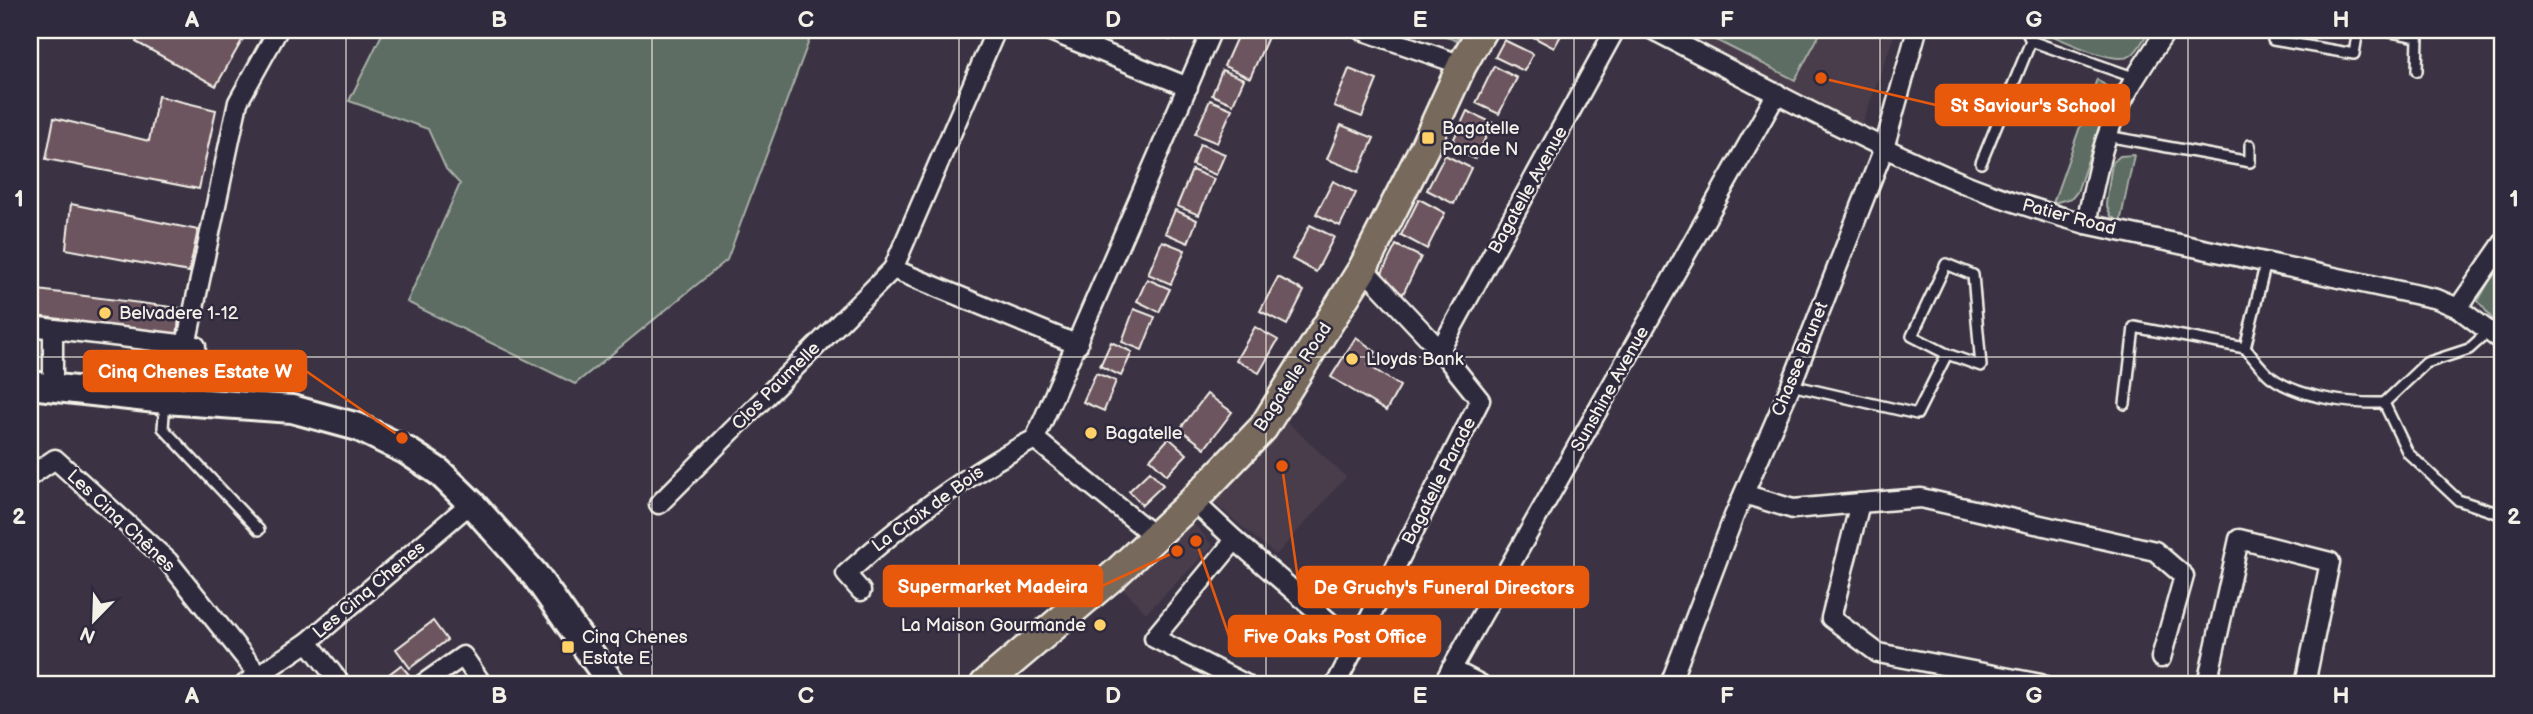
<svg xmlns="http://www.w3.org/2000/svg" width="2533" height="714" viewBox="0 0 2533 714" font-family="'Balsamiq Sans',sans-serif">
<rect width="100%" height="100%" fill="#3b3344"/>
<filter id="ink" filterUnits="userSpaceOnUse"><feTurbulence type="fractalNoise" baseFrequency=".0143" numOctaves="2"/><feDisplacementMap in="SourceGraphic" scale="14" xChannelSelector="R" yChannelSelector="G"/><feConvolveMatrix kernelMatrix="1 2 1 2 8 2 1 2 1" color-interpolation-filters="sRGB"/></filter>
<g filter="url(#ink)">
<g fill="#4a3d4c">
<path d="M1666,30H1896L1861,127Z"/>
<path d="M1285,420L1346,477L1276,555L1207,497Z"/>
<path d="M1188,517L1213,546L1146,613L1117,582Z"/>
</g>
<g fill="#5d6d64" stroke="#a8afa6" stroke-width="2">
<path d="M384,30H813L727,260L575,384L407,302L460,184L446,169L428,129L349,101Z"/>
<path d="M1422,30H1461L1456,40Z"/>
<path d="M1696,30H1822L1795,80Z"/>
<path d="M2039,30H2150C2144,38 2138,52 2130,56C2114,66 2057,37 2039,30Z"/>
<path d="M2097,79L2107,87L2108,101L2077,192L2072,198L2053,203Z"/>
<path d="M2134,155L2120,223L2111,216L2106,204L2112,163L2120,156Z"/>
<path d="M2503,257V327L2494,321L2478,301Z"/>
</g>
<g fill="#6d555f" stroke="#f4f1e8" stroke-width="2">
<path d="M142,30H248L216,86L136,42Z"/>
<path d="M1143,30H1174L1170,40Z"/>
<path d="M1240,30H1252L1268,37L1250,78L1224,66Z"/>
<path d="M1520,30H1564L1554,48Z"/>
<path d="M1504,40L1533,54L1524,71L1495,57Z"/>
<path d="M1494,66L1517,78L1499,114L1476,103Z"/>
<path d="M1349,69L1377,80L1362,117L1334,106Z"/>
<path d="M1222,70L1244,79L1233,104L1212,95Z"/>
<path d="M158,96L216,110L199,189L46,159L54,118L149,141Z"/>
<path d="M1210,100L1232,109L1217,143L1195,134Z"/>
<path d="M1467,111L1493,123L1475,159L1450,147Z"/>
<path d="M1341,125L1374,138L1359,172L1327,159Z"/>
<path d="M1200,144L1225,154L1216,175L1192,165Z"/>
<path d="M1445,155L1471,168L1454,204L1427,190Z"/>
<path d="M1192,170L1214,179L1199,215L1177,206Z"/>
<path d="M1333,181L1356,193L1340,226L1316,214Z"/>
<path d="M1419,199L1445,213L1427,249L1401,235Z"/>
<path d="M71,204L198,230L189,272L66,249Z"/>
<path d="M1175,210L1197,220L1188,243L1165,233Z"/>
<path d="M1310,225L1334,237L1316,272L1292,259Z"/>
<path d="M1162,241L1185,250L1171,284L1148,274Z"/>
<path d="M1396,245L1421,257L1403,294L1378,281Z"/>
<path d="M1278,277L1304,291L1287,325L1260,311Z"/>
<path d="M1147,279L1170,289L1159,312L1137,301Z"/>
<path d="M30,289L180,308L177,337L30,318Z"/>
<path d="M1134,309L1155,317L1142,350L1122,342Z"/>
<path d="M1255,327L1278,340L1259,373L1236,360Z"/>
<path d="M1356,337L1376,352L1368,365L1400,386L1386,411L1331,377Z"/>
<path d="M1111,342L1132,352L1121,376L1100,366Z"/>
<path d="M1096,373L1116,381L1104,411L1083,402Z"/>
<path d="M1207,394L1232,412L1205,448L1180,429Z"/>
<path d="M1169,438L1187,454L1167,475L1150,459Z"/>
<path d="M1150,471L1163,485L1142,505L1129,491Z"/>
<path d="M433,621L447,640L410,668L396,649Z"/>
<path d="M401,665L415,682L412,684H376Z"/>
</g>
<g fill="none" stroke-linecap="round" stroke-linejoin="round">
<defs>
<g id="service">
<path d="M2026,30L2031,41L2136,78"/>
<path d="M2381,30L2418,37L2417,71"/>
<path d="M2273,40L2354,54L2358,30"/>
<path d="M2107,136L2250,162V145"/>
<path d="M1981,163L2031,41"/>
<path d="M2245,348C2253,357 2261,369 2271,377C2299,398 2351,404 2384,403L2408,453L2458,500L2503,515"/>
<path d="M1791,385L1917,414L1947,354L1981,366L1973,275L1946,264L1912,336L1947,354"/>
<path d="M165,401L163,428L259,530"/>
<path d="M2384,403L2426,363L2469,349L2488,332"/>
<path d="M2125,404L2134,327L2245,348L2266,262"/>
</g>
<g id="minor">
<path d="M996,30L893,269L1078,345"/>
<path d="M1048,30L1188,87"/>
<path d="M1361,30L1462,65"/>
<path d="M1653,30C1754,82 1855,137 1960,182C2001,199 2044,212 2086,224L2437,299L2458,308L2503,342"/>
<path d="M2086,224C2092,196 2097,167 2106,139C2119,100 2144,63 2167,30"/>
<path d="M2458,308L2503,243"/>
<path d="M30,326L196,346L192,402"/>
<path d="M186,345L238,102L278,30"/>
<path d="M1440,350L1615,30"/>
<path d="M53,376V329"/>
<path d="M30,476L55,459L168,561L258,674"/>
<path d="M1744,494L1793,509L1860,503L1831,618L1878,653L2041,684"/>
<path d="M1193,501L1235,540L1356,645L1336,684"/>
<path d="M1860,503L1921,498L2155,551L2184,576L2161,658"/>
<path d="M659,504L893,269"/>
<path d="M1154,536L1035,439L1212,30"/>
<path d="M1235,540L1154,638L1245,684"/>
<path d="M861,591L846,574C903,522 966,474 1035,439"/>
<path d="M308,642L341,684"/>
<path d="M1356,645L1480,400L1440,350L1363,268"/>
<path d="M1451,669L1480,684"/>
<path d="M245,684L308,642L471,503"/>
<path d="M423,684L463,656L482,684"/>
<path d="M1443,684L1777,93"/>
<path d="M1670,684L1734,516L1791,385L1884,148L1917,30"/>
<path d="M2207,684L2239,539L2330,562L2305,684"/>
</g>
<path id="secondary" d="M30,385L165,400L292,409L358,427L407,451L439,472L471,503L535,575L612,684"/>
<path id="primary" d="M985,684L1113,576L1193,501L1263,428L1363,268L1424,148L1462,65L1482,30"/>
</defs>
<use href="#service" stroke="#f4f1e8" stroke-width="14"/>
<use href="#minor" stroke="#f4f1e8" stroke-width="23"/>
<use href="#secondary" stroke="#f4f1e8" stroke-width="32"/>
<use href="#primary" stroke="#f4f1e8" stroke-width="33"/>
<use href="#service" stroke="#2f2a3d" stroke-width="9"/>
<use href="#minor" stroke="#2f2a3d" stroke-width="18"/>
<use href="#secondary" stroke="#2f2a3d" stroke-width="26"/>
<use href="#primary" stroke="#77695c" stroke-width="28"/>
</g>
</g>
<path fill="none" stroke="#f4f1e8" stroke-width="2" stroke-opacity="0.55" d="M346,30V684M652,30V684M959,30V684M1266,30V684M1574,30V684M1880,30V684M2188,30V684M30,357H2503"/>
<g fill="#ffd166" stroke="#2f2a3d" stroke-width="2.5">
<rect x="1421" y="131" width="14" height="14" rx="3.5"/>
<circle cx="105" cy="313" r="7"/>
<circle cx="1352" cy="359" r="7"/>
<circle cx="1091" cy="433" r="7"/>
<circle cx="1100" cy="625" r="7"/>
<rect x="561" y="640" width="14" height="14" rx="3.5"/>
</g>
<g text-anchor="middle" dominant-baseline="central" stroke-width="5" stroke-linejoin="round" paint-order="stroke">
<g font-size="18" fill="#f4f1e8" stroke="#2f2a3d" text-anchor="start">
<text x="1442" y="128">Bagatelle<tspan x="1442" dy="21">Parade N</tspan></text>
<text x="119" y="313">Belvadere 1-12</text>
<text x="1366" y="359">Lloyds Bank</text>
<text x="1105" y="433">Bagatelle</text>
<text x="1086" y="625" text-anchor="end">La Maison Gourmande</text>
<text x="582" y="637">Cinq Chenes<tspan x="582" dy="21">Estate E</tspan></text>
</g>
<g font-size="18" fill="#f4f1e8" stroke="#2f2a3d">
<text transform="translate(1528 190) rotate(-61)">Bagatelle Avenue</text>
<text transform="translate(2069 217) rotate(15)">Patier Road</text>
<text transform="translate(1800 359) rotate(-68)">Chasse Brunet</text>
<text transform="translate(1293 377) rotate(-57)">Bagatelle Road</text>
<text transform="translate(776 386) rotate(-45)">Clos Paumelle</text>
<text transform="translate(1610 389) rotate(-61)">Sunshine Avenue</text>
<text transform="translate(1439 481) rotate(-63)">Bagatelle Parade</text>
<text transform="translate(928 509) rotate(-36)">La Croix de Bois</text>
<text transform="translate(121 521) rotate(43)">Les Cinq Chênes</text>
<text transform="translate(369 590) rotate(-40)">Les Cinq Chenes</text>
</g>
</g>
<path fill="none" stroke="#e8590c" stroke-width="2.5" d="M1821 78L1936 105M402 438L306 371M1177 551L1102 586M1282 466L1299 587M1196 541L1229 636"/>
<g fill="#e8590c" stroke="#2f2a3d" stroke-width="2.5">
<circle cx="1821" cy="78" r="7"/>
<circle cx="402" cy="438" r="7"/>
<circle cx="1177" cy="551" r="7"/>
<circle cx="1282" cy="466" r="7"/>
<circle cx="1196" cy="541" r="7"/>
</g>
<g fill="#e8590c" stroke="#e8590c" stroke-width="2.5">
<rect x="1936" y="85" width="193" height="40" rx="7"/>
<rect x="84" y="351" width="222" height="40" rx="7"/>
<rect x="884" y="566" width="218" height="40" rx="7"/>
<rect x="1299" y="567" width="289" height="40" rx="7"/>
<rect x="1229" y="616" width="211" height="40" rx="7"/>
</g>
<g font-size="19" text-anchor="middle" font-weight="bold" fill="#fff">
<text x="2033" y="112">St Saviour's School</text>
<text x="195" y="378">Cinq Chenes Estate W</text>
<text x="993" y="593">Supermarket Madeira</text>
<text x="1444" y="594">De Gruchy's Funeral Directors</text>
<text x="1335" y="643">Five Oaks Post Office</text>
</g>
<rect width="2533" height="714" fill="none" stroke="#2f2a3d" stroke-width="77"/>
<g transform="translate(94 620) rotate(203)" stroke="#2f2a3d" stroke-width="5" paint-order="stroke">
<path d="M0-5L12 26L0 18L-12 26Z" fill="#f4f1e8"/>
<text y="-10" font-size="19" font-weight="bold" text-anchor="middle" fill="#f4f1e8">N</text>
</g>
<rect x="38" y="38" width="2456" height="638" fill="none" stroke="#f4f1e8" stroke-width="2.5"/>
<g font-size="23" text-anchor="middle" font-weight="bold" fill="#f4f1e8">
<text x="192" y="27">A</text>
<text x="499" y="27">B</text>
<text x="806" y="27">C</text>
<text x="1113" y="27">D</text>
<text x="1420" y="27">E</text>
<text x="1727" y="27">F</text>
<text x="2034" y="27">G</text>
<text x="2341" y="27">H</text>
<text x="19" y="206">1</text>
<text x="2514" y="206">1</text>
<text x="19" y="524">2</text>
<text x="2514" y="524">2</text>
<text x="192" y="703">A</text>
<text x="499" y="703">B</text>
<text x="806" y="703">C</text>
<text x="1113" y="703">D</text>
<text x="1420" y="703">E</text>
<text x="1727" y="703">F</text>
<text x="2034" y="703">G</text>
<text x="2341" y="703">H</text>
</g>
</svg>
